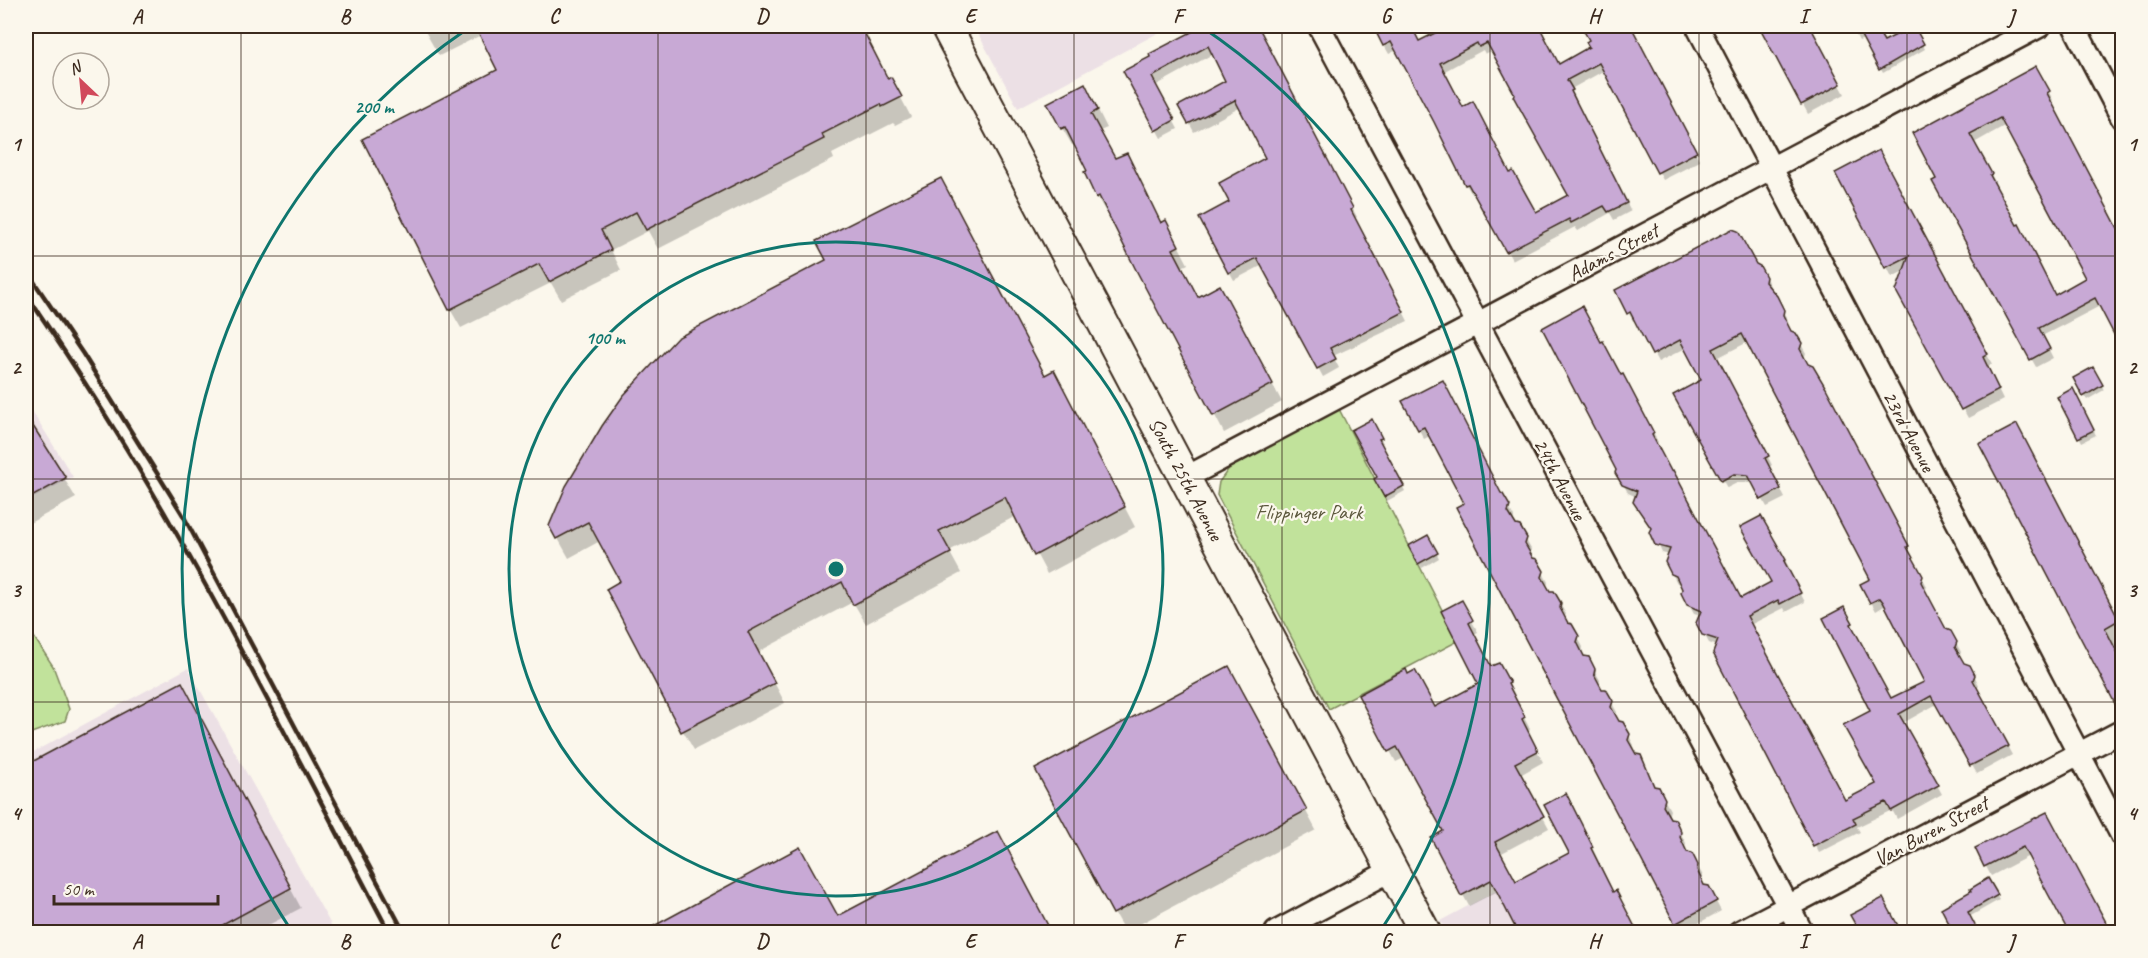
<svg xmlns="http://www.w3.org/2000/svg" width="2148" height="958" viewBox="0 0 2148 958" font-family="Caveat,sans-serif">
<rect width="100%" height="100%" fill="#fbf7ec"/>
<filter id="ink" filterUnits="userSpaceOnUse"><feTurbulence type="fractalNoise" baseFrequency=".0167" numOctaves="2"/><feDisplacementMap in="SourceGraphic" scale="12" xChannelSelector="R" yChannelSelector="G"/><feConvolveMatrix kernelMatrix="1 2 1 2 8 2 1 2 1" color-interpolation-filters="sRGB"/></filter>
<g filter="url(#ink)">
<g fill="#ece0e5">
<path d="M974,26H1171L1018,108Z"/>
<path d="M26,401L73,477L26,502Z"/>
<path d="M188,668L335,932H26V756Z"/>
<path d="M1567,853L1607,932H1446L1440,921Z"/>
</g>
<g fill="#c1e29b" stroke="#7e865c" stroke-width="1.5">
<path d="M1339,409L1458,641L1329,709L1217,495L1219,482L1230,467Z"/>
<path d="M26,625L53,666L69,709L65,721L26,735Z"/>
</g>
<g fill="#0003" fill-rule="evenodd">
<path d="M422,26H861L888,80L891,79L911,117L895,125L893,123L832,154L834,159L658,249L648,231L611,250L621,270L561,300L551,283L461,328L450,309L499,70L481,35L439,56Z"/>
<path d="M1198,26H1257L1357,217L1355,218L1408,321L1333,356L1339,368L1323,377L1263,265L1234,280L1201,219L1231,203L1267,159L1241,107L1194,132L1180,106L1227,82L1213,54L1155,86L1178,129L1161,138L1125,72L1200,29Z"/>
<path d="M1373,26H1410L1419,43L1441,41L1469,26H1540L1538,27L1559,65L1591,47V41L1583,26H1630L1700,161L1663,180L1605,70L1571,89L1576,99L1574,100L1631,211L1614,220L1610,213L1578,231L1575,227L1512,260L1474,191L1471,193L1466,184L1397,50L1389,54ZM1483,50L1485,54L1493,50L1570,195L1535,214L1463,108L1443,72Z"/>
<path d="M1761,26H1809L1845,94L1808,114Z"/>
<path d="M1851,26H1874L1883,43L1913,27L1925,49L1883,73L1864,39L1859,41Z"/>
<path d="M1961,26H1971L1963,29Z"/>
<path d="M2036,68L2053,100L2050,102L2122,240V339L2100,306L2042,336L2053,358L2036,367L1934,181L1938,179L1914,133ZM2006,125L2087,279L2055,296L1993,183L1995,182L1974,143Z"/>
<path d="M1094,102L1107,128L1100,131L1115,160L1161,224L1175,239L1188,264L1182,267L1198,298L1229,304L1282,402L1224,433L1110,213L1107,214L1097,197L1089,171L1075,144L1072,145L1062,128Z"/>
<path d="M1884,161L1992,364L1987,367L2003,400L1968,418L1898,291L1906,270L1892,277L1887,267Z"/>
<path d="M1755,266L1765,276L1770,286L1769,290L1788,320L1787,325L1791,333L1795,334L1806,353L1804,359L1848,432L1912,555L1910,556L1927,586L1925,592L1946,631L1950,632L1961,652L1959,657L1963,664L1974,675L1979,685L1977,690L2012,755L1977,774L1937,704L1903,723L1942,794L1897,819L1892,810L1857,827L1860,832L1819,853L1717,646L1709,643L1698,623L1701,616L1694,614L1682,593V584L1677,583L1666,562L1669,555L1662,553L1637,497L1628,493L1617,472L1601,344L1627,384L1658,442L1656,444L1740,600L1773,583L1760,518L1790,569L1788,570L1805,602L1786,612L1784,608L1750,625L1844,801L1878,785L1872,711L1843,609L1890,700L1926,682L1886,605L1876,611L1862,585L1872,579L1748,342L1717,358L1772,465L1769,467L1785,498L1767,507L1754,483L1739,482L1727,488L1675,395L1703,381L1686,348L1658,362L1635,320L1633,321L1617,291Z"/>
<path d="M2093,369L2104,390L2087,400L2075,378Z"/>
<path d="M1045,377L1064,391L1135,527L1047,574L1016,516L949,551L961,573L866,624L853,602L758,652L785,703L694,750L683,731L622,582L600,541L569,558L551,526Z"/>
<path d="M2072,390L2096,435L2082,442L2059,398Z"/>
<path d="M1404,402L1502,495L1514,517L1513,523L1519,528L1531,549L1530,555L1532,559L1536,560L1548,582L1547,588L1549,592L1553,593L1566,614L1564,619L1567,624L1571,625L1583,647L1582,653L1584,658L1588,659L1600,680L1599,685L1601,690L1605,691L1617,712L1616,718L1618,723L1622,724L1634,745L1633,751L1645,766L1655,788H1658L1670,810L1668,817L1674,821L1686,843L1685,848L1687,853L1691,854L1703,876L1701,881L1704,886L1708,887L1721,911L1682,932L1466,504L1430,436L1424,439Z"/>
<path d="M26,417L76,498L26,525Z"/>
<path d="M1371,421L1383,443L1380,444L1405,491L1387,501L1376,479L1379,478Z"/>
<path d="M2021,435L2122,628V702L2118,704Z"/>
<path d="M1428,537L1439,558L1422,568L1410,546Z"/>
<path d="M1461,602L1478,632L1474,634L1491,668L1498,665L1515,695L1513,696L1530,729L1527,731L1543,762L1520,775L1549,828L1500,854L1515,883L1571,854L1572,806L1614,893L1498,891L1469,906L1463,895L1433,838L1445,832L1404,758L1396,762L1360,696L1435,709L1480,685Z"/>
<path d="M181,684L301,908L255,932H26V767Z"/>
<path d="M1240,687L1316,830L1125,932L1114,913Z"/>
<path d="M2052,823L2110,932H2070L2029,856L1991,876L1977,849Z"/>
<path d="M1988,880L1999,900L1969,917L1956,932L1973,892Z"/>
</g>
<g fill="#c8a9d5" stroke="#3b2a1e" stroke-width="1.5" fill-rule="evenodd">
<path d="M475,26H861L888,79L891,77L902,97L882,107L881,104L822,134L824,139L646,230L636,212L601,230L611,250L549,282L539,264L449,310L362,139L497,70Z"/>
<path d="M1203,26H1258L1353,208L1351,210L1404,312L1361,334L1360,333L1330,348L1336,359L1317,369L1257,258L1228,273L1199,218L1229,202L1219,183L1265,158L1235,100L1188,124L1178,106L1225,81L1208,46L1152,77L1175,120L1155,131L1123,71L1150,57L1149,54Z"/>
<path d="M1382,26H1424L1414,31L1419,41L1449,26H1539L1559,64L1589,47L1586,42L1589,40L1581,26H1631L1697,152L1657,173L1599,63L1567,80L1573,90L1571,91L1627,203L1608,212L1604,206L1571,223L1569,219L1506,252L1468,184L1465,185L1434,122L1391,42L1383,46L1375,30ZM1477,43L1479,47L1487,43L1515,95L1513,96L1568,195L1536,212L1513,171L1510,173L1473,101L1463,107L1440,63Z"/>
<path d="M1759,26H1810L1841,84L1801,105Z"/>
<path d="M1856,26H1875L1884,41L1914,26L1924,44L1879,70Z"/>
<path d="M2036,66L2050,91L2047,93L2122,236V350L2095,298L2039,328L2050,349L2030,360L1932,181L1936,179L1912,133ZM2000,118L2085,278L2055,295L2019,224L2017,225L1990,175L1992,174L1970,134Z"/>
<path d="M1085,83L1098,110L1091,114L1115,158L1127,153L1161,223L1166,220L1179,246L1173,249L1198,297L1220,285L1273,384L1213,416L1135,268L1099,196L1096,198L1084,172L1087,171L1065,127L1061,129L1047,103Z"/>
<path d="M1879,150L1988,354L1983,357L1999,390L1961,410L1896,291L1909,256L1885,268L1835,173Z"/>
<path d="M941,178L1045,375L1054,370L1125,507L1034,556L1005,497L939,531L951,553L853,605L842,582L748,632L775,683L681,732L606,589L620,581L588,522L556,539L549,526L566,486L602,426L623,396L677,338L826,260L816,241Z"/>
<path d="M1732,229L1738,231L1756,264L1760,266L1766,277L1765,282L1777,296L1784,310L1783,315L1791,331L1796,333L1802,343L1800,349L1808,364L1813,366L1826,388L1909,546L1907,547L1923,576L1921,582L1946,629L1951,631L1957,642L1955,647L1964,663L1970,665L1975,675L1973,680L2009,746L1970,766L1931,696L1899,714L1939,785L1891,811L1886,802L1853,818L1856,824L1813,846L1713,653L1718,640L1702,635L1696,623L1701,611L1687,605L1681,593L1682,589L1676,576L1671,574L1665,562L1670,549L1655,545L1649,532L1651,528L1633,502L1637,491L1622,485L1615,473L1616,470L1542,328L1582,306L1601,342L1603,341L1621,375L1623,374L1654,433L1652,435L1671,471L1673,470L1741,598L1771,582L1740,527L1761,516L1786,560L1784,561L1801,593L1780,604L1778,600L1747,616L1845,800L1876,784L1843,725L1870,711L1823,618L1844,607L1853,623L1851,624L1891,698L1924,682L1883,602L1880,598L1870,603L1860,584L1870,579L1742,334L1713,349L1769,456L1765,458L1781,489L1761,500L1748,475L1734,474L1721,481L1673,395L1701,380L1680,340L1652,355L1630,312L1627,314L1615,290Z"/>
<path d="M2093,367L2103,385L2083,397L2073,378Z"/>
<path d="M1443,380L1501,493L1503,494L1510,506L1508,512L1516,525L1520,526L1527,538L1525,544L1533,558L1537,559L1544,571L1542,577L1550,591H1554L1561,603L1560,608L1568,623L1572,624L1579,636L1577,642L1584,656L1589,657L1595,669L1594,674L1602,689H1606L1613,701L1611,707L1619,721L1623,722L1630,734L1628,740L1636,754L1641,755L1654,786L1659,787L1665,799L1663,806L1670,818L1675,819L1681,832L1680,837L1687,852L1692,853L1698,865L1697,870L1704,885L1709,886L1717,901L1675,924L1456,507L1464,503L1424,427L1418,430L1402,401Z"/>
<path d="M2073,388L2094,430L2078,438L2057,397Z"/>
<path d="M26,415L66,478L26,500Z"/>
<path d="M1372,419L1382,438L1379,439L1404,486L1384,497L1374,479L1377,477L1351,430Z"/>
<path d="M2017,424L2119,620L2105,628L2122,662V717L1979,444Z"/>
<path d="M1428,535L1438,553L1418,564L1408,546Z"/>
<path d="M1462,600L1473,620L1469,623L1491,666L1499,663L1510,683L1508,684L1525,717L1522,719L1538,751L1515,763L1544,816L1495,842L1516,881L1569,853L1544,805L1566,793L1593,847L1591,848L1613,892L1616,890L1638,933H1518L1491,880L1461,896L1431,838L1443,831L1397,747L1388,752L1358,695L1406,669L1408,674L1415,670L1435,707L1478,684L1441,611Z"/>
<path d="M1229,666L1307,810L1113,914L1035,769Z"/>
<path d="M182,682L291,888L208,933H26V765Z"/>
<path d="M2047,812L2108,926L2095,933H2069L2023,847L1984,867L1975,848Z"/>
<path d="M998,831L1052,933H641L800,847L838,916Z"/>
<path d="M1988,878L1998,895L1968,912L1979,933H1954L1941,908L1971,891L1970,889Z"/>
<path d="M1883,898L1902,933H1860L1850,915Z"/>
</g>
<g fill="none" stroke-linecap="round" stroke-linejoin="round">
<defs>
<g id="minor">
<path d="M1319,26L1802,932"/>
<path d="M1697,26L2122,836"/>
<path d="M2074,26L2122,118"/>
<path d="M1185,478L2040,26"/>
<path d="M1276,932L1392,870"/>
<path d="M1739,932L2122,731"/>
</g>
<path id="secondary" d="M946,26L1425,932"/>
</defs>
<use href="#minor" stroke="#3b2a1e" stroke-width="26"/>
<use href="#secondary" stroke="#3b2a1e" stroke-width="34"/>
<use href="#minor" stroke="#fbf7ec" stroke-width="21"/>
<use href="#secondary" stroke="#fbf7ec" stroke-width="30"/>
<g stroke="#3b2a1e" stroke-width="4.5">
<path d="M26,270L83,354L183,515L404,932"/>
<path d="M26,294C77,369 126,445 171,524C248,658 317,796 389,932"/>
</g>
</g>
</g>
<path fill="none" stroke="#3b2a1e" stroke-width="1.5" stroke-opacity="0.55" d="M241,26V932M449,26V932M658,26V932M866,26V932M1074,26V932M1282,26V932M1490,26V932M1699,26V932M1907,26V932M26,256H2122M26,479H2122M26,702H2122"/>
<g fill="none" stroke="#0f766e" stroke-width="3">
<circle cx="836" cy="569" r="327"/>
<path d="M291 930A654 654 0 0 1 470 27M1202 27A654 654 0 0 1 1381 930"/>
</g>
<g text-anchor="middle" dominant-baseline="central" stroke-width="4.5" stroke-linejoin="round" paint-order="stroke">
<g font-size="21" fill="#3b2a1e" stroke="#fbf7ec">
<text transform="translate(1613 252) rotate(-28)">Adams Street</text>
<text transform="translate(1909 431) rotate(62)">23rd Avenue</text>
<text transform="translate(1186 479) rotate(62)">South 25th Avenue</text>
<text transform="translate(1560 479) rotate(62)">24th Avenue</text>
<text transform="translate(1931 831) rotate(-28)">Van Buren Street</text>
</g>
<g font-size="21" fill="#5c583d" stroke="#fbf7ec">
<text x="1309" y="512">Flippinger Park</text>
</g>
</g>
<circle cx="836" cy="569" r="9" fill="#0f766e" stroke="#fbf7ec" stroke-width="3"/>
<g font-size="18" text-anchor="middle" font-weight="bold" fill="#0f766e" stroke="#fbf7ec" stroke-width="4.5" stroke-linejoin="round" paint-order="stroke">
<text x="374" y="113">200 m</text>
<text x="605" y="344">100 m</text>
</g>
<rect width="2148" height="958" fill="none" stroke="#fbf7ec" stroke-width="66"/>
<g transform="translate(81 81) rotate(334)"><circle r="28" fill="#fbf7ec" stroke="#aea59a" stroke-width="1.5"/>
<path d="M0-4.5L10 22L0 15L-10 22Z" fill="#d1495b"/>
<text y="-9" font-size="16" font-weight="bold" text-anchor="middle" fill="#3b2a1e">N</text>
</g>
<path d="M54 895v9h164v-9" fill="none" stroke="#3b2a1e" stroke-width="3"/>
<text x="63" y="895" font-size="18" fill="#3b2a1e" stroke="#fbf7ec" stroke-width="4.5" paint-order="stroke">50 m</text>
<rect x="33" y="33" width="2082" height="892" fill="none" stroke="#3b2a1e" stroke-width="2"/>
<g font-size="20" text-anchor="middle" font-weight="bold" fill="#3b2a1e">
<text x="137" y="23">A</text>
<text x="345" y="23">B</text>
<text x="554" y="23">C</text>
<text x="762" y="23">D</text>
<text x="970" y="23">E</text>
<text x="1178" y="23">F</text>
<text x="1386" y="23">G</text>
<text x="1594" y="23">H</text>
<text x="1803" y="23">I</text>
<text x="2011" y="23">J</text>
<text x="16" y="151">1</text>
<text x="2132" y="151">1</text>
<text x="16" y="374">2</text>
<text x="2132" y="374">2</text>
<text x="16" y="597">3</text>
<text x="2132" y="597">3</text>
<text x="16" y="820">4</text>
<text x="2132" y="820">4</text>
<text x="137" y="948">A</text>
<text x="345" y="948">B</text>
<text x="554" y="948">C</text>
<text x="762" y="948">D</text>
<text x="970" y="948">E</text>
<text x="1178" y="948">F</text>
<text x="1386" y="948">G</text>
<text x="1594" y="948">H</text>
<text x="1803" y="948">I</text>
<text x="2011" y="948">J</text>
</g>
</svg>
